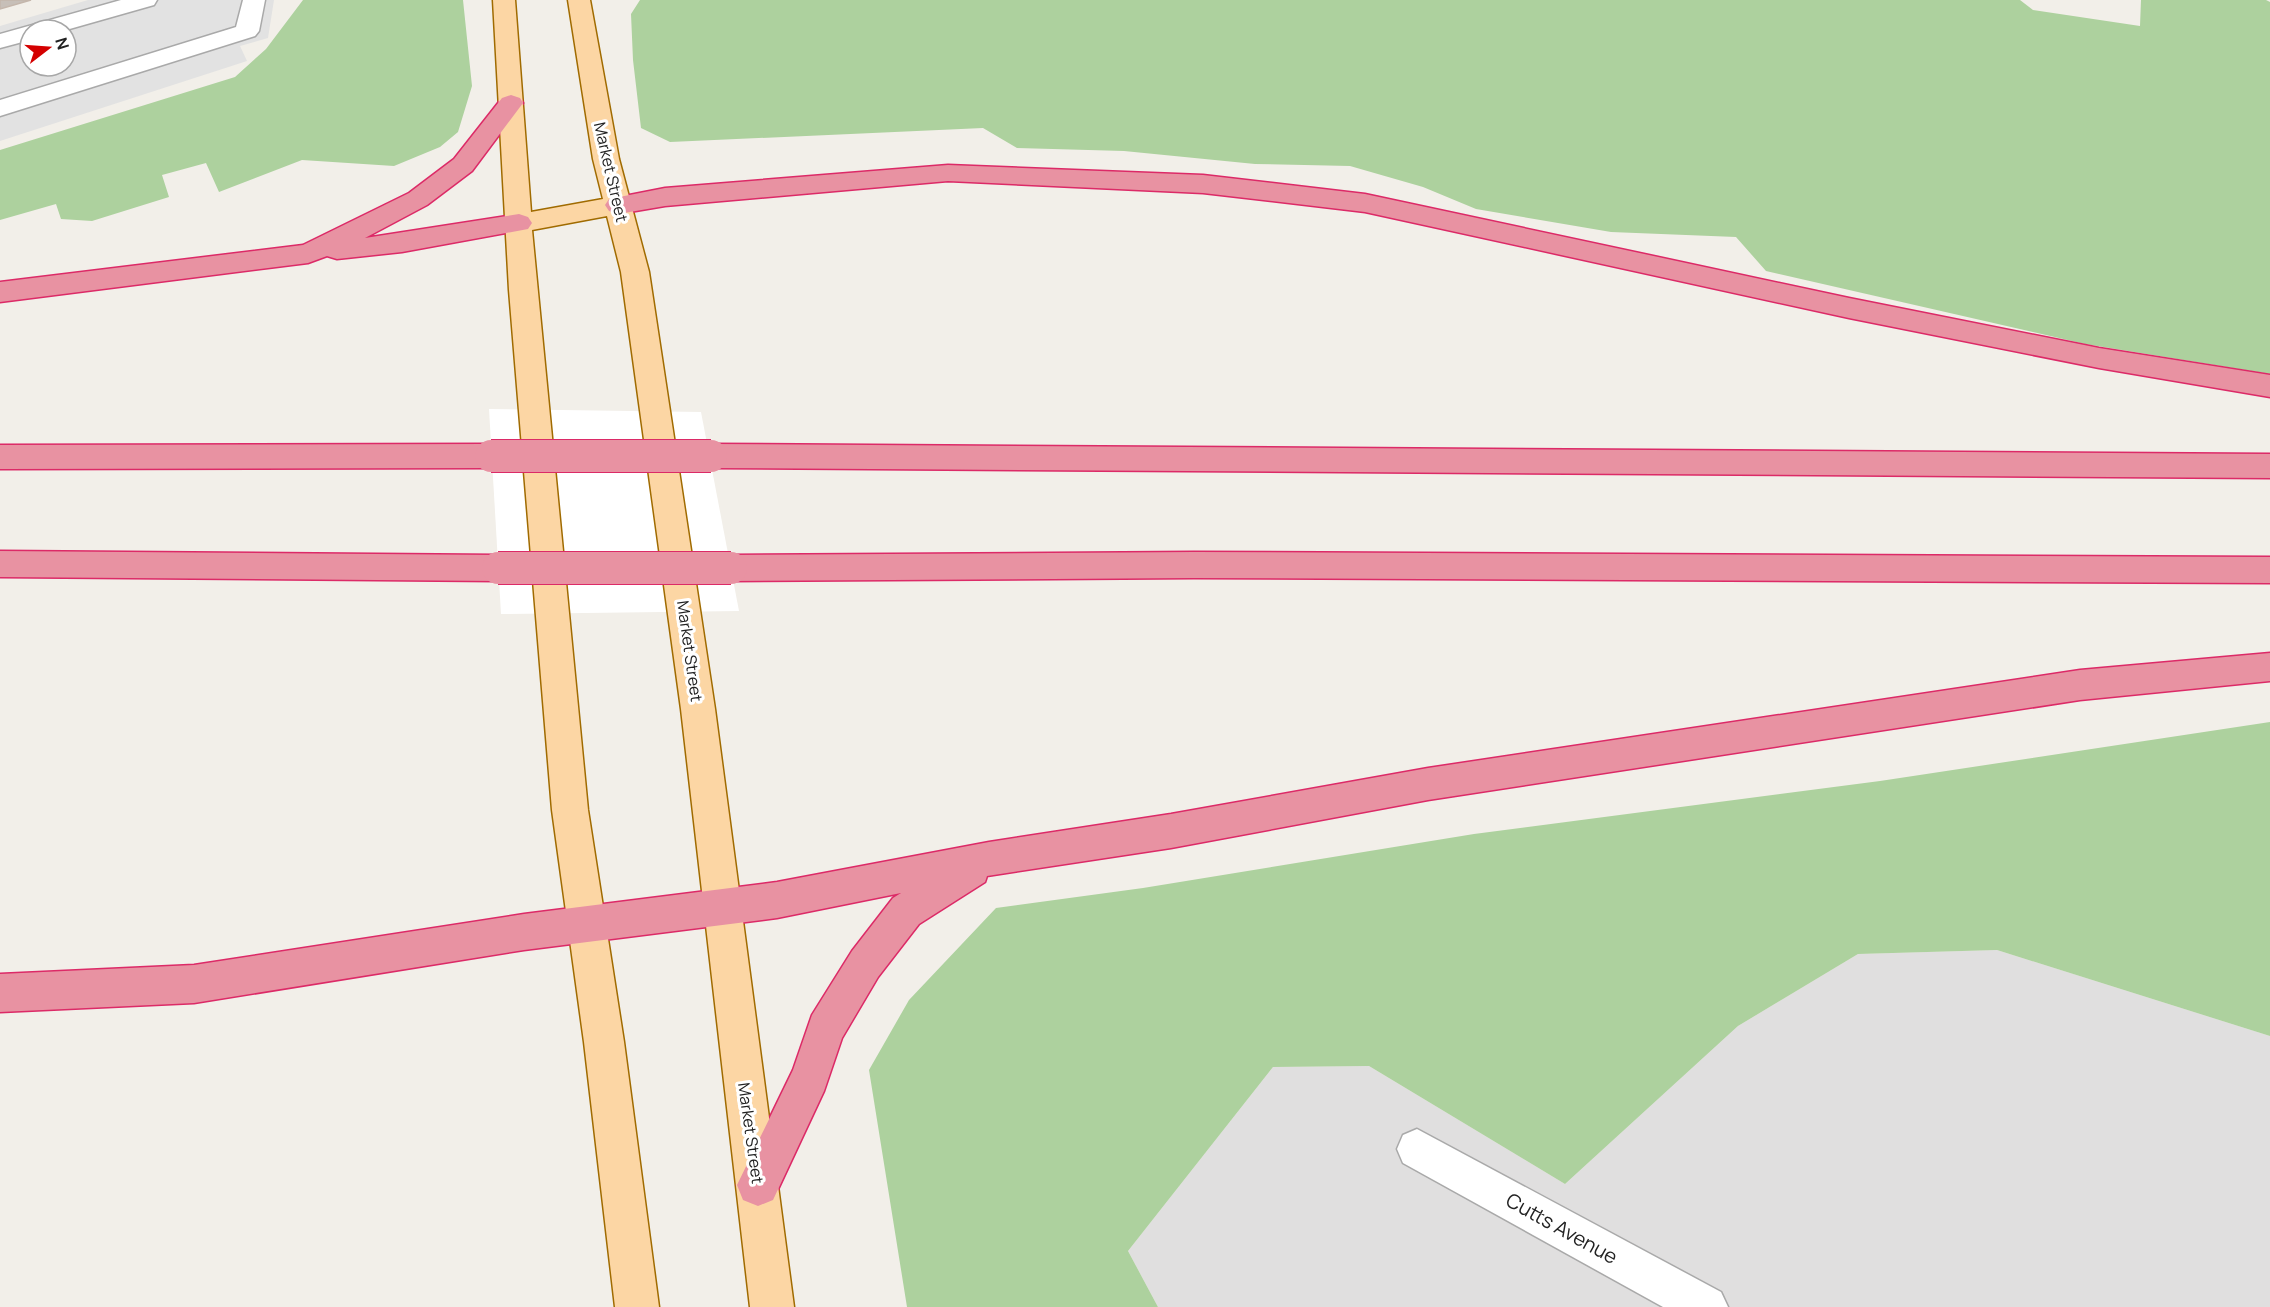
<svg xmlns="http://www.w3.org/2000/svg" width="2270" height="1307" viewBox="0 0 2270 1307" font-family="Manrope,sans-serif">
<rect width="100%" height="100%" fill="#f2efe9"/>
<path fill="#e0dfdf" d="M1997,950L2270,1036V1307H1158L1128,1251L1273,1067L1369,1066L1565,1184L1738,1026L1858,954Z"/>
<g fill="#add19e">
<path d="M303,0H463L472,86L458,132L440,147L394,166L302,160L219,192L206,163L162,175L169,197L92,221L61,219L56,204L0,220V150L235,77L266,49Z"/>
<path d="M640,0H2020L2033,10L2140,26L2141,0H2266L2270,2V374L2085,344L1766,271L1736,237L1611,232L1476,209L1423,187L1350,166L1255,164L1124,151L1017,148L983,128L670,142L641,128L633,60L631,14Z"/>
<path d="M2270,722V1036L1997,950L1858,954L1738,1026L1565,1184L1369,1066L1273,1067L1128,1251L1158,1307H907L869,1070L909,1000L996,908L1143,888L1474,834L1880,781Z"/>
</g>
<path fill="#e2e2e2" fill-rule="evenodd" d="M88,0H274L268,38L240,46L247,61L0,141V26ZM30,30H66V66H30Z"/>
<path fill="#fff" d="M489,409L701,412L739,611L501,614Z"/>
<path fill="#c7bfb8" stroke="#c4b6ab" stroke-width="1.5" d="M0,0H31L0,9Z"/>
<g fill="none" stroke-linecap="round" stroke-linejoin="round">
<defs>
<g id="minor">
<path d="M121,0H157L154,5L66,30H30V40L0,48V34Z"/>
<path d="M243,0H265L259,31L255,36L0,116V100L236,27Z"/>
<path d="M1417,1129L1721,1292L1728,1307H1663L1403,1163L1397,1149L1403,1135Z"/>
</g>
<path id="major" d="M493,0H515L531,212L603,199L593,159L568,0H590L619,159L649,272L715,709L794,1307H750L681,709L621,272L607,216L532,230L588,810L624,1042L659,1307H615L584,1042L552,810L509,290Z"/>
<g id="highway">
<path d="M511,95L520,98L523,103L472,171L427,205L365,238L519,214L528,217L532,223L528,229L402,252L337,259L327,256L308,263L0,302V282L303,245L409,193L454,159L502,98Z"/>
<path d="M948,165L1203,175L1365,194L1849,298L2099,348L2270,375V397L2099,368L1849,318L1365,212L1203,193L948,181L665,206L618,214L609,211L605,205L609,199L665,188Z"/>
<path d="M491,444L502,448L506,456L502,464L491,468L0,469V445Z"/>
<path d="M711,444L2270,454V478L711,468L700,464L696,456L700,448Z"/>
<path d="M0,551L498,555L509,559L514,568L509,577L498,581L0,577Z"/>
<path d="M1194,552L2270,557V583L1194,578L731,581L720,577L715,568L720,559L731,555Z"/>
<path d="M2270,653V681L2080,700L1428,800L1171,848L987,876L985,882L919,924L878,977L842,1038L824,1091L773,1200L758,1206L743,1200L737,1185L793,1070L812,1015L852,951L893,898L901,893L777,918L524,950L194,1003L0,1012V974L194,965L524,914L777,882L989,842L1171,814L1428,768L2080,670Z"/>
</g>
</defs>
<use href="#minor" stroke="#a9a9a9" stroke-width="3"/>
<use href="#major" stroke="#a06b00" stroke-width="3"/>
<use href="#highway" stroke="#dc2a67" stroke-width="3"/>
<use href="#minor" fill="#fff" fill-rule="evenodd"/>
<use href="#major" fill="#fcd6a4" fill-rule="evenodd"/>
<use href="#highway" fill="#e892a2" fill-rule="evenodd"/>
<defs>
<g id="highway-bridge">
<path d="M491,456H711"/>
<path d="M498,568H731"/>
</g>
</defs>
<use href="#highway-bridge" stroke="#dc2a67" stroke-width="34" stroke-linecap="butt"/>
<use href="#highway-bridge" stroke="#e892a2" stroke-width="32"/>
</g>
<g text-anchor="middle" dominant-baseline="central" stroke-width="6" stroke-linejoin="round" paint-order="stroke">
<g font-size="16" fill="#222" stroke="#fff">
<text transform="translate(611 172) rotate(77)">Market Street</text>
<text transform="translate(690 651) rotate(82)">Market Street</text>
<text transform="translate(751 1133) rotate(82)">Market Street</text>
</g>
<g font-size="20" fill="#222" stroke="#fff">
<text transform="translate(1562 1228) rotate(29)">Cutts Avenue</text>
</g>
</g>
<g transform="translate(48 48) rotate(73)"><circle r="28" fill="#ffffff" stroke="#a7a7a7" stroke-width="1.5"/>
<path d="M0-4.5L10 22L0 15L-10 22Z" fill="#d40000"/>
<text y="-9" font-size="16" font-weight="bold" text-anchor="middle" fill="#222222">N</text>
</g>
</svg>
